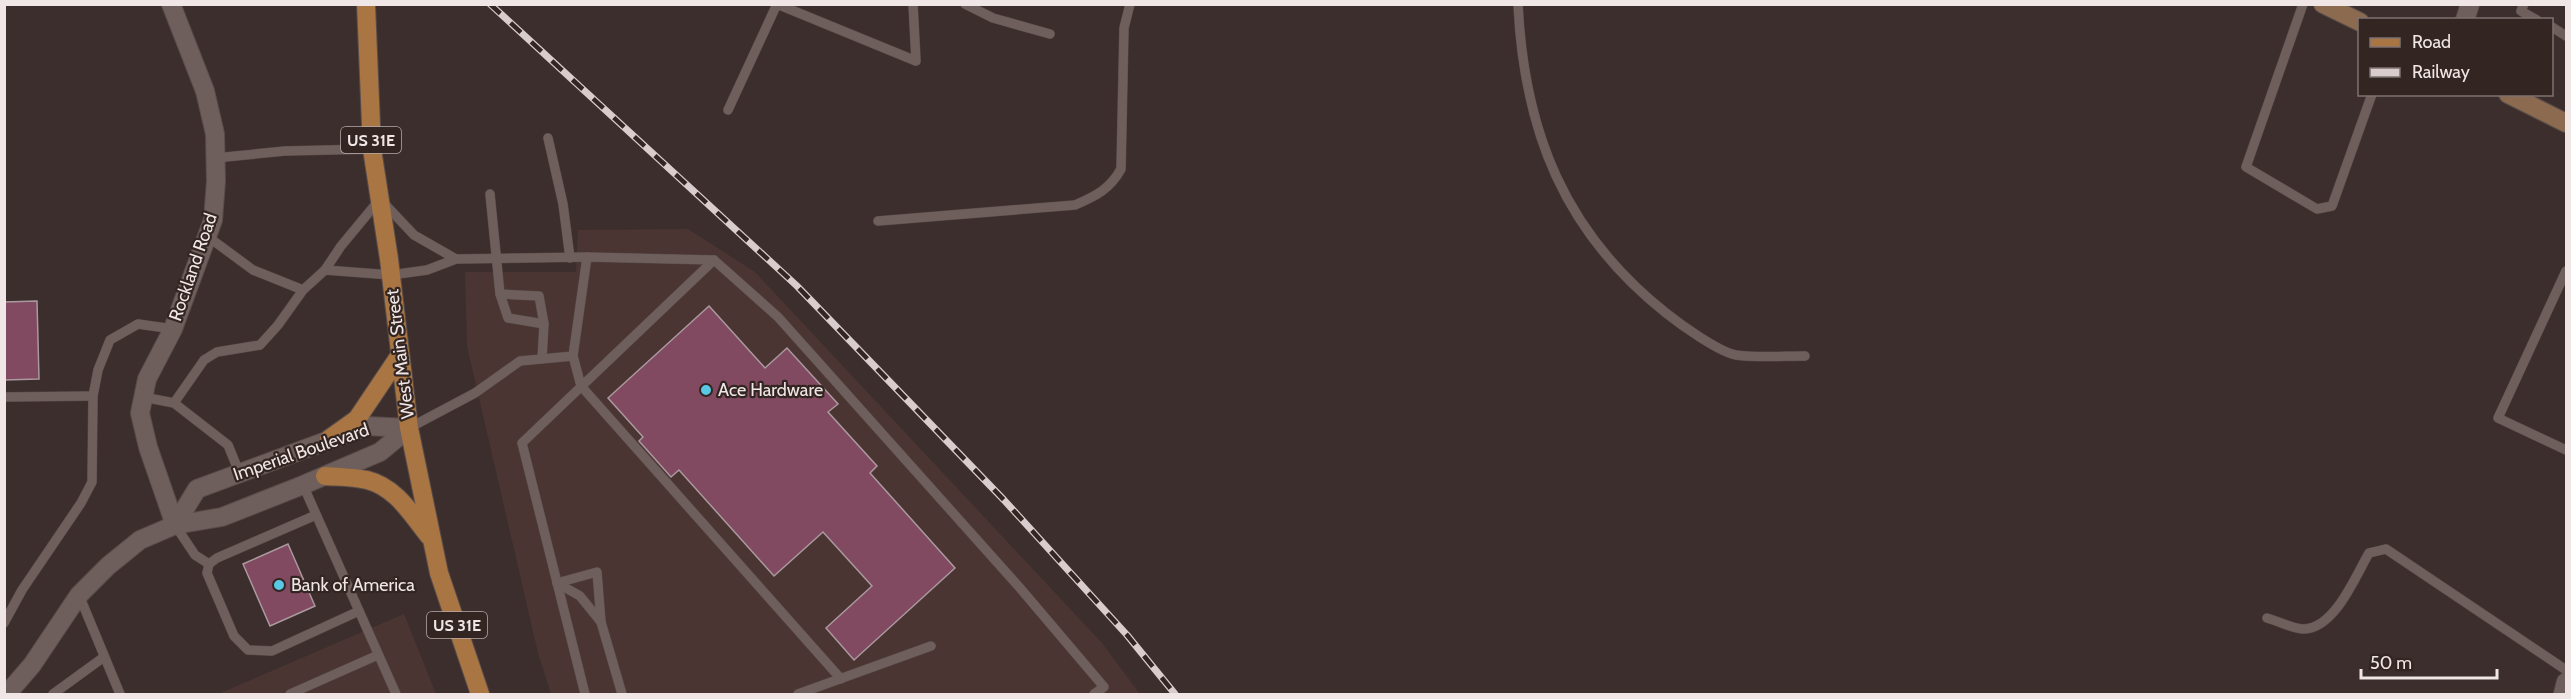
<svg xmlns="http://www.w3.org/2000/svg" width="2571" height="699" viewBox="0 0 2571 699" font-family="Cabin,sans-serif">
<rect width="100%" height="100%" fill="#3c2e2c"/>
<g fill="#4a3532">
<path d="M688,229L755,272L1102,643L1140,694H551L538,653L467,346L465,272H576L578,230Z"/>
<path d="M404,614L436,694H218Z"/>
</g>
<g fill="#814a61" stroke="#aa999f" stroke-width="1.5">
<path d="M37,301L39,379L4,380V302Z"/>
<path d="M709,306L765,368L787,348L838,404L828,412L877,466L870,473L955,568L854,660L826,628L872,586L823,532L774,576L679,470L671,477L639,441L643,437L608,398Z"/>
<path d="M288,544L315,606L270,626L243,564Z"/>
</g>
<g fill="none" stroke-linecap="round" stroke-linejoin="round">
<defs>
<g id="lane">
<path d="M965,4L993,18L1050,34"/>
<path d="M1518,4C1524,132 1565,233 1666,313C1681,325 1719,352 1736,355C1758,358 1782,356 1805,356"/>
<path d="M2303,4L2246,167L2317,209L2332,206L2372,94"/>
<path d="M2524,4L2521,11L2537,20"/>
<path d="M2552,27L2566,36"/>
<path d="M728,110L777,4L916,61L913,4"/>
<path d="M548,138L563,204L570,258"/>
<path d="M215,158L285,151L372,149"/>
<path d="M490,194L500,294L508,318L544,324"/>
<path d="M878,221L1075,205C1096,196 1110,189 1121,169L1124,28L1130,4"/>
<path d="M207,236L253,270L303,290"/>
<path d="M325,270L391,275L427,270L456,259L587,257L714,260L778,317L1020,588L1104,687L1094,694"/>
<path d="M2566,271L2498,418L2566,450"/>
<path d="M500,294L539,296L544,324L542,359"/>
<path d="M573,356L581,386L841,679"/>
<path d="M4,397L93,396"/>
<path d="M143,397L174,403L228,445L239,472"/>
<path d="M174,403L204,360L217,352L260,345L278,325L303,290L325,270L341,246L380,199L414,235L456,259"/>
<path d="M409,428L475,393L520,361L573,356L587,257"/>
<path d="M303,485L396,694"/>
<path d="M316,515L217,558L209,564L207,573L234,636L248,650L272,651L359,611"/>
<path d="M175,525L195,555L209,564"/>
<path d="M557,583L597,572L601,622L622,694"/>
<path d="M557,583L580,596L601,622"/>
<path d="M79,595L120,694"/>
<path d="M2267,618C2278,621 2293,629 2304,629C2335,628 2355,577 2369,553L2386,549L2566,670"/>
<path d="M4,623L22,590L81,503L92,482L93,396L98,370L110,340L138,324L173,329"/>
<path d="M53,694L104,657"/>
<path d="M290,694L378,655"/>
<path d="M585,694L522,443L714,260"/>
<path d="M798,694L931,646"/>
</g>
<g id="street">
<path d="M171,4L205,91L215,134L216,181L213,220L173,329L147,379L140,413L148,447L175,525"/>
<path d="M2465,20L2470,4"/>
<path d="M175,525L197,489L367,426L409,428"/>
<path d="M7,694L32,665L79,595L108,566L140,540L175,525L222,517L303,485L380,452L409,428"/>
<path d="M2563,694L2566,682"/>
</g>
<g id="secondary">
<path d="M2323,4L2360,22"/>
<path d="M2508,94L2566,123"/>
</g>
<g id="primary">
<path d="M366,4L372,149L389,259L409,428L439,573L480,694"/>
<path d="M329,439L357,419L400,355"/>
<path d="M325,476C339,477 354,477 367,480C396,487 412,515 429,536"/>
</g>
</defs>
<use href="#lane" stroke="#584c4a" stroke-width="10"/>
<use href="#street" stroke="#584c4a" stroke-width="20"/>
<use href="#secondary" stroke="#584c4a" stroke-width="20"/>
<use href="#primary" stroke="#584c4a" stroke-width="20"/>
<use href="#lane" stroke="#6f5f5c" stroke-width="9"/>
<use href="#street" stroke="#6f5f5c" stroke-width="18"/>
<use href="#secondary" stroke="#8c6a4f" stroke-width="18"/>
<use href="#primary" stroke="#a87543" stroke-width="18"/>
<defs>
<path id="rail" d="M490,4L797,286L1004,500L1127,635L1175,694"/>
</defs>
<use href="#rail" stroke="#d8cdcc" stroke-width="7"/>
<use href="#rail" stroke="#322522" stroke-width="4.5" stroke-dasharray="14" stroke-linecap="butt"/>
</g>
<g fill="#59c8e4" stroke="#322522" stroke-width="2">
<circle cx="706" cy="390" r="6"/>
<circle cx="279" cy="585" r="6"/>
</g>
<g text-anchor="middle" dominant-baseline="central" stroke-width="4.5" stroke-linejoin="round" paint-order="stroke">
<g fill="#322522" stroke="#b7acaa" stroke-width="1.5">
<rect x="341" y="127" width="60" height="26" rx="4.5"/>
<rect x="427" y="612" width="60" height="26" rx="4.5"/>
</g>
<g font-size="16" font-weight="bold" fill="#f0e6e5">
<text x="371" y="140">US 31E</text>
<text x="457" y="625">US 31E</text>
</g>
<g font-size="18" fill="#f0e6e5" stroke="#322522">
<text transform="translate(193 267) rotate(-71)">Rockland Road</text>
<text transform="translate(400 354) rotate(-97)">West Main Street</text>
<text transform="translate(301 452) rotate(-19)">Imperial Boulevard</text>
</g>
<g font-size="18" fill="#f0e6e5" stroke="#322522" text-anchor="start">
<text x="718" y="390">Ace Hardware</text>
<text x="291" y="585">Bank of America</text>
</g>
</g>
<rect width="2571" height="699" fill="none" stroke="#f0e6e5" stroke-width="12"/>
<rect x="2358" y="18" width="195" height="78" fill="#322522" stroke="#7e7270" stroke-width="1.5"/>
<rect x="2370" y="38" width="30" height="9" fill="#a87543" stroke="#7e7270" stroke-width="1.5"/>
<text x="2412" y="48" font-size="18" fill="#f0e6e5">Road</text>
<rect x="2370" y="68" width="30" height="9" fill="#d8cdcc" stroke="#7e7270" stroke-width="1.5"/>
<text x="2412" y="78" font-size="18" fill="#f0e6e5">Railway</text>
<path d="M2361 669v9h136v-9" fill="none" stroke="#f0e6e5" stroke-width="3"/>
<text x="2370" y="669" font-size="18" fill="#f0e6e5" stroke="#322522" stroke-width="4.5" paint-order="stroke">50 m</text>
</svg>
